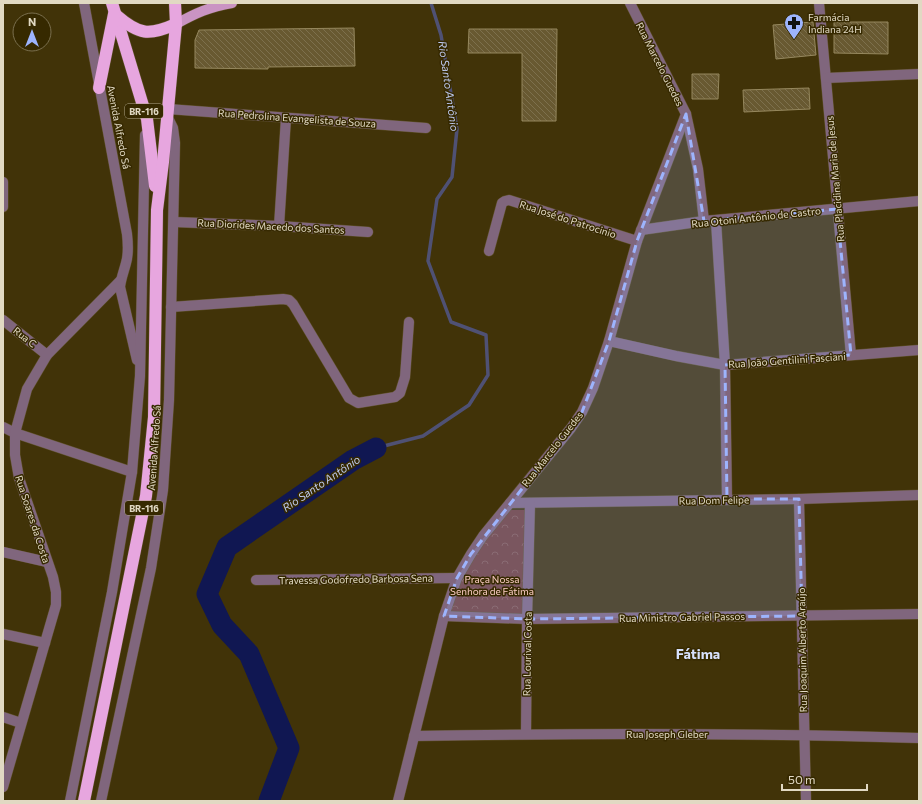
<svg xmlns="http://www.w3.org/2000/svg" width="922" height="804" viewBox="0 0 922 804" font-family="Commissioner,sans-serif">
<defs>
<pattern id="forest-crowns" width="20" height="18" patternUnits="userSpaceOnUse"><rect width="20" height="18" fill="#723f37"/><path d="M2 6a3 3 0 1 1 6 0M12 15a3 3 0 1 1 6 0" fill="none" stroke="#865a52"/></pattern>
<pattern id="building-back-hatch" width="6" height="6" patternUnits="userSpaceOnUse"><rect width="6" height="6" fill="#685931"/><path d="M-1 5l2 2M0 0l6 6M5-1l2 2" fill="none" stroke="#7d704d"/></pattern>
</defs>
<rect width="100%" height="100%" fill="#413308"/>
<path fill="url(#forest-crowns)" d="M507,510H526L524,617L450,615L459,577Z"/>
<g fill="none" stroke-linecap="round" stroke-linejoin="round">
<path stroke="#4f5174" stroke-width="3.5" d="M376,448L423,436L469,405L488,375L486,335L451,322L428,261L437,199L452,177L457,129L441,35L431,3"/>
<path stroke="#101752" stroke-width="21" d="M269,801L289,748L249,654L222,625L207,594L227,547L353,460L376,448"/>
</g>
<g fill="url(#building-back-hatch)" stroke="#96885e">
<path d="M813,22L816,55L776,59L773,25Z"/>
<path d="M834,22H888V54L834,53Z"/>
<path d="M354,28L355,66L268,67V69L195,68V40L199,30Z"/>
<path d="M469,29H557L556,121H522V53H468Z"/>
<path d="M692,74H719L718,99H692Z"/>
<path d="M809,88L810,109L744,112L743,90Z"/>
</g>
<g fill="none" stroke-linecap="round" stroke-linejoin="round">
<defs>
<g id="minor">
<path d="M84,3L127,234C128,243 129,253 126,263C124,271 121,278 120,287L137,360"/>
<path d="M819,3L851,355"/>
<path d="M826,78L919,74"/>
<path d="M168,109L426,128"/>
<path d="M686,114L698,169L704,221"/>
<path d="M3,182V207"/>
<path d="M716,221L725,365L727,499"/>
<path d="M174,222L279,226L368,232"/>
<path d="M279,226L286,118"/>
<path d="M641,230L704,221L919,201"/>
<path d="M489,251L502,203L505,201L509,200L637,241"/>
<path d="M171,307L283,299L289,300L293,304L349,398L358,403L395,397L400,393L405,377L409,322"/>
<path d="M3,320L47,355"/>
<path d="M609,341L676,356L725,365L919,350"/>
<path d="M3,427L15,433L132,472"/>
<path d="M799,499L806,801"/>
<path d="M510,503L799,499L919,495"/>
<path d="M3,552L47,562"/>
<path d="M256,580L457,578"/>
<path d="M444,616L527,619L919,614"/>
<path d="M3,634L45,643"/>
<path d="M3,717L21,723"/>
<path d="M526,734L527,619L530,503"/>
<path d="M414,736C582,733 751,733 919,738"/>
<path d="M3,787L56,605V592L53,577L19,478L15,455V433L27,389L47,355L121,280"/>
<path d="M70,801L112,592L132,472L140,376L145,135"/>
<path d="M101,801L151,568L163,490L169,400L175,143L173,128L167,116"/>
<path d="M398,801L444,616L457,578L471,554L483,536L571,428L582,412L593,388L609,341L637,241L686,114L630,3"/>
</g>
<path id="major" d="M176,24C196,13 209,7 232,3"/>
<g id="highway">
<path d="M112,3L147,119L155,186"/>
<path d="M116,15C139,35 149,36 176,24"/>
<path d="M99,88L114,14"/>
<path d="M84,801L146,496L154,417L157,210L163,162L176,24L175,3"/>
</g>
</defs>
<use href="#minor" stroke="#5e512a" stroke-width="11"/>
<use href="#major" stroke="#5e512a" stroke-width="11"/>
<use href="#highway" stroke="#5e512a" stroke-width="13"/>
<use href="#minor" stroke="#80667d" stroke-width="10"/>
<use href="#major" stroke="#ca94c3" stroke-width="10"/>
<use href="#highway" stroke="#e7a6df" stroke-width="12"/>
</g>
<path fill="#9db4fd" fill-opacity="0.2" stroke="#9db4fd" stroke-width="3" stroke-dasharray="8 5" stroke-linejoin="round" d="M686,114L704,221L837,209L851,355L725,365L727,499H799L802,616L527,619L444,616L457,578L471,554L582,412L609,341L637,241Z"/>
<defs>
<symbol id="pharmacy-pin" viewBox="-11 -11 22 30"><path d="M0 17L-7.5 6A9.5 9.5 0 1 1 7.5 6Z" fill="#9db4fd" stroke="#362900"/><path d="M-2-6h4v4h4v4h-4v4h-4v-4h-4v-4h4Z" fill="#111"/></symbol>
</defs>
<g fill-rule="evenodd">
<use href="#pharmacy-pin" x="783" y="12" width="22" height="30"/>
</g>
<g text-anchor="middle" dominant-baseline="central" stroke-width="3" stroke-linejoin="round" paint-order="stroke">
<g fill="#362900" stroke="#aea488" stroke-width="1">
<rect x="125" y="104" width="38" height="14" rx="3"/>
<rect x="125" y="501" width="38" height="14" rx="3"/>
</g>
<g font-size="9" font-weight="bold" fill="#e1d9c3">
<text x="144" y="111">BR-116</text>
<text x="144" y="508">BR-116</text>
</g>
<g font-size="10" fill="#e1d9c3" stroke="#362900" text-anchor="start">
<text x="808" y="17">Farmácia<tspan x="808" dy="12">Indiana 24H</tspan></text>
</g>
<g font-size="10" fill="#e1d9c3" stroke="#362900">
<text transform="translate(660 64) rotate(63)">Rua Marcelo Guedes</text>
<text transform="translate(297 118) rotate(4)">Rua Pedrolina Evangelista de Souza</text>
<text transform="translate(119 127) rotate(79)">Avenida Alfredo Sá</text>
<text transform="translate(835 179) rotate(-95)">Rua Placidina Maria de Jesus</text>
<text transform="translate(756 217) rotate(-6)">Rua Otoni Antônio de Castro</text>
<text transform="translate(568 219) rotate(18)">Rua José do Patrocinio</text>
<text transform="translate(271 226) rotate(3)">Rua Diorides Macedo dos Santos</text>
<text transform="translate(25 337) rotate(38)">Rua C</text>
<text transform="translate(787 360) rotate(-4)">Rua João Gentilini Fasciani</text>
<text transform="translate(154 448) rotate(-86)">Avenida Alfredo Sá</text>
<text transform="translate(552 449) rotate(-52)">Rua Marcelo Guedes</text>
<text transform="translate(714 500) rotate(-1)">Rua Dom Felipe</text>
<text transform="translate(33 519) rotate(72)">Rua Soares da Costa</text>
<text transform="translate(356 579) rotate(-1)">Travessa Godofredo Barbosa Sena</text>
<text transform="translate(682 617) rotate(-1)">Rua Ministro Gabriel Passos</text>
<text transform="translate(802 650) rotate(-91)">Rua Joaquim Alberto Araújo</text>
<text transform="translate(527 654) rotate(-89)">Rua Lourival Costa</text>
<text x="667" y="734">Rua Joseph Gleber</text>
</g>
<g font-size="10" fill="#fbccc3" stroke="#362900">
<text x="492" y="579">Praça Nossa<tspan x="492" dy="12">Senhora de Fátima</tspan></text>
</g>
<g font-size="11" font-style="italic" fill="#becaf0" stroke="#362900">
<text transform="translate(449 86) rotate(82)">Rio Santo Antônio</text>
<text transform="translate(321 483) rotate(-34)">Rio Santo Antônio</text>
</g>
<g font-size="14" font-weight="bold" fill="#d7e1fd" stroke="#362900">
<text x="698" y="653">Fátima</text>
</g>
</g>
<rect width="922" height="804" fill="none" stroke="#e1d9c3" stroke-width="8"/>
<g transform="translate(32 32)"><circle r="19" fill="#362900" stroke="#7a6f4e"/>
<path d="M0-3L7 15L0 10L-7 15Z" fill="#9db4fd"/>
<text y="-6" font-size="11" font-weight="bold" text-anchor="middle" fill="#e1d9c3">N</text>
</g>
<path d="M782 784v6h85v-6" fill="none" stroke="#e1d9c3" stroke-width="2"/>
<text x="788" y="784" font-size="12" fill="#e1d9c3" stroke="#362900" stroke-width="3" paint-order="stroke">50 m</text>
</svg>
